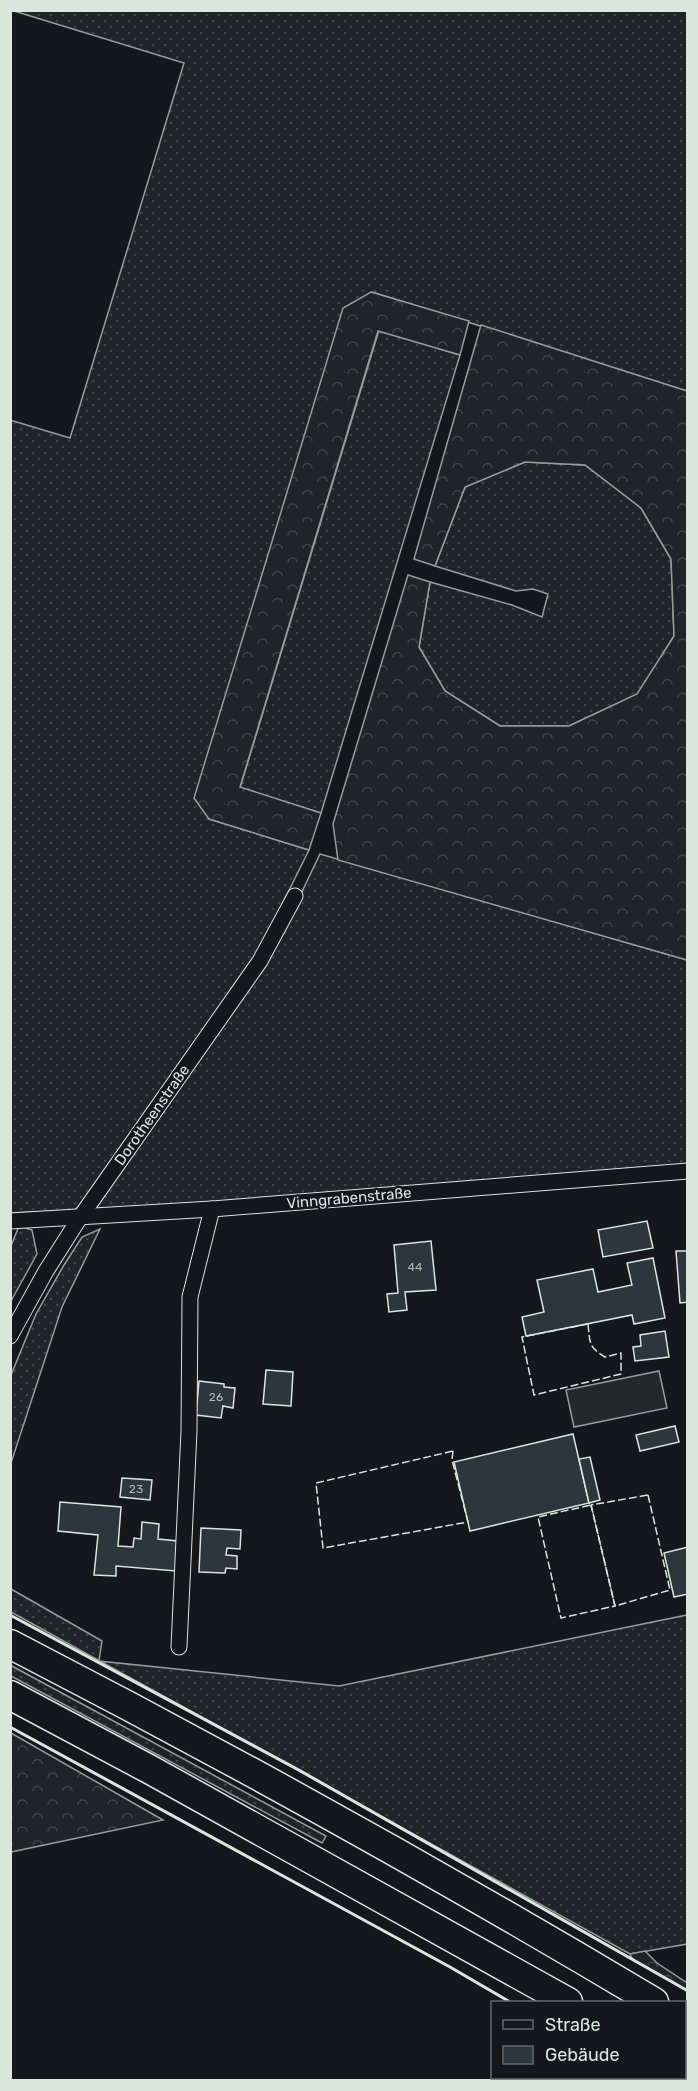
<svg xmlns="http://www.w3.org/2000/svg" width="698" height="2091" viewBox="0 0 698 2091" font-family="Rubik,sans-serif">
<defs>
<pattern id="grass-dots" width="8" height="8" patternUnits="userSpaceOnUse" patternTransform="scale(1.5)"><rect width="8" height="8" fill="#202428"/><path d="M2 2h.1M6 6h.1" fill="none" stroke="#404447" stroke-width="1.8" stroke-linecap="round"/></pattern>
<pattern id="forest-crowns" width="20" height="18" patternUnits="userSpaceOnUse" patternTransform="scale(1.5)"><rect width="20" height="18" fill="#202428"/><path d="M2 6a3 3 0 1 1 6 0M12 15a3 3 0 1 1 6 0" fill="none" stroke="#404447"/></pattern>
</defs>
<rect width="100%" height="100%" fill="#14181c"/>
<g fill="url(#grass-dots)" stroke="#939e99" stroke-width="1.5">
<path d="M14,11H687V391L372,292L209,819L309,850L255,959L84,1202L75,1210L11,1213L10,420L70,438L184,63Z"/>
<path d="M379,330L460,355L321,813L240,788Z"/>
<path d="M525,462L585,465L641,508L671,559L674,636L638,694L569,726H500L445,691L419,647L430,582L512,605L542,617L548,594L533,589L516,591L435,566L465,487Z"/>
<path d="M320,854L687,960V1165L392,1191L95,1209L287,923Z"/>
<path d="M19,1226L32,1230L37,1254L11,1301V1246Z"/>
<path d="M100,1229L62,1307L11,1463V1375L36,1314L64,1265L82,1237Z"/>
<path d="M11,1589L102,1641L99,1661L339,1686L687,1615V1944L630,1954C424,1839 216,1727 11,1612Z"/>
<path d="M10,1665L326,1836L322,1843L11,1676Z"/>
</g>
<g fill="url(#forest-crowns)" stroke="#939e99" stroke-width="1.5">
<path d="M371,292L469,321L460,355L378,331L240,787L321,813L309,850L209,819L194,798L343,308Z"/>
<path d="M481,325L687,391V960L338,860L333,824L408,575L430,582L419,647L445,691L500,726H569L637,694L674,636L671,559L641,508L585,465L525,462L465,487L435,566L414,559Z"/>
<path d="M10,1733H11L163,1820L11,1852Z"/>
<path d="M645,1951L657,1963L687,1983V1991L633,1960L630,1954Z"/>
</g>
<path fill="#24282b" stroke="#939e99" stroke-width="1.5" d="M659,1371L667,1408L574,1427L566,1390Z"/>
<g fill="#2c363c" stroke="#d8e6dc" stroke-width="1.5">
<path d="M647,1221L653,1248L603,1257L598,1230Z"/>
<path d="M431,1241L436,1290L405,1292L407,1310L389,1312L387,1294L398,1293L394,1245Z"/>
<path d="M676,1251H688V1302L680,1303Z"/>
<path d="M653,1258L665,1318L634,1324L632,1315L526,1336L522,1317L544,1312L537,1280L593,1269L598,1292L632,1285L627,1263Z"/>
<path d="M665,1331L669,1357L635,1361L633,1347L641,1346L640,1335Z"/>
<path d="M266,1370L293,1372L291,1406L263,1404Z"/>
<path d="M199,1381L224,1384V1387L235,1388L233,1408L223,1406L221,1418L196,1415Z"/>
<path d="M675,1426L679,1442L640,1451L636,1435Z"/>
<path d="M573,1434L589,1503L470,1531L454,1462Z"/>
<path d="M590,1457L600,1500L589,1503L579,1459Z"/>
<path d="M122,1478L152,1480L150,1500L120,1497Z"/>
<path d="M60,1502L121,1507L118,1546L133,1547L134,1538L141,1539L142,1522L159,1524L158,1539L178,1541L176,1571L116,1566V1576L94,1575L98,1535L58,1531Z"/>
<path d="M201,1528L241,1530L240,1549L227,1548L226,1555L237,1556V1569L226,1568L225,1573L199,1572Z"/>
<path d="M688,1547V1594L674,1597L664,1553Z"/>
</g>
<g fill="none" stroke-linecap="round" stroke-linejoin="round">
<defs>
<g id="street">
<path d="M10,1221L212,1209L688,1171"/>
<path d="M10,1336L46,1271L79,1219L260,961L295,896"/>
<path d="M179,1647L189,1431L190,1297L212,1209"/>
</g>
<g id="highway">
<path d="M10,1644C229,1757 443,1876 654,2002"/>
<path d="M10,1695L149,1769L568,2002"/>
<path d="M684,2021L688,2023"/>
<path d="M684,2072L688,2074"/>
</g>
</defs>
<use href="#street" stroke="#d8e6dc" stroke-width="17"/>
<use href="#highway" stroke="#d8e6dc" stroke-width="31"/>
<use href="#street" stroke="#14181c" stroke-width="15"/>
<use href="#highway" stroke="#14181c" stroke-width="28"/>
<g stroke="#d8e6dc" stroke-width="1.5" stroke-dasharray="8 3" stroke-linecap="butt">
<path d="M588,1324C590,1342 588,1347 605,1357L621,1353V1374L534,1395L522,1337Z"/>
<path d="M453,1451L452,1460L468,1522L323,1548L316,1483Z"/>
<path d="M648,1495L670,1590L615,1606L591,1505Z"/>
<path d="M591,1505L615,1606L561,1618L538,1517Z"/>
</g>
<g stroke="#d8e6dc" stroke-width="3">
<path d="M10,1615L297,1769L688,1991"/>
<path d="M10,1727L450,1967L510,2002"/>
<path d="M638,2078L643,2080"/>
</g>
</g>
<g text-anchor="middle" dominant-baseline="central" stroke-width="4.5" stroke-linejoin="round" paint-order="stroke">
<g font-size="12" fill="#adbab4">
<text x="415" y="1267">44</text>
<text x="216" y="1397">26</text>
<text x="136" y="1489">23</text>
</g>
<g font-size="15" fill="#d8e6dc" stroke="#14181c">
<text transform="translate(152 1115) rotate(-55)">Dorotheenstraße</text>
<text transform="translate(349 1198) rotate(-5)">Vinngrabenstraße</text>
</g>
</g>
<rect width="698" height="2091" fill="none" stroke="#d8e6dc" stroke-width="24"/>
<rect x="491" y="2001" width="195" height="78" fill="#14181c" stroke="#626a69" stroke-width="1.5"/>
<rect x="503" y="2020" width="30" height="9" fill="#14181c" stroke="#626a69" stroke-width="1.5"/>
<text x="545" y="2031" font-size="18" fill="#d8e6dc">Straße</text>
<rect x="503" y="2046" width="30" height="18" fill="#2c363c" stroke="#626a69" stroke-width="1.5"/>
<text x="545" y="2061" font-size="18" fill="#d8e6dc">Gebäude</text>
</svg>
